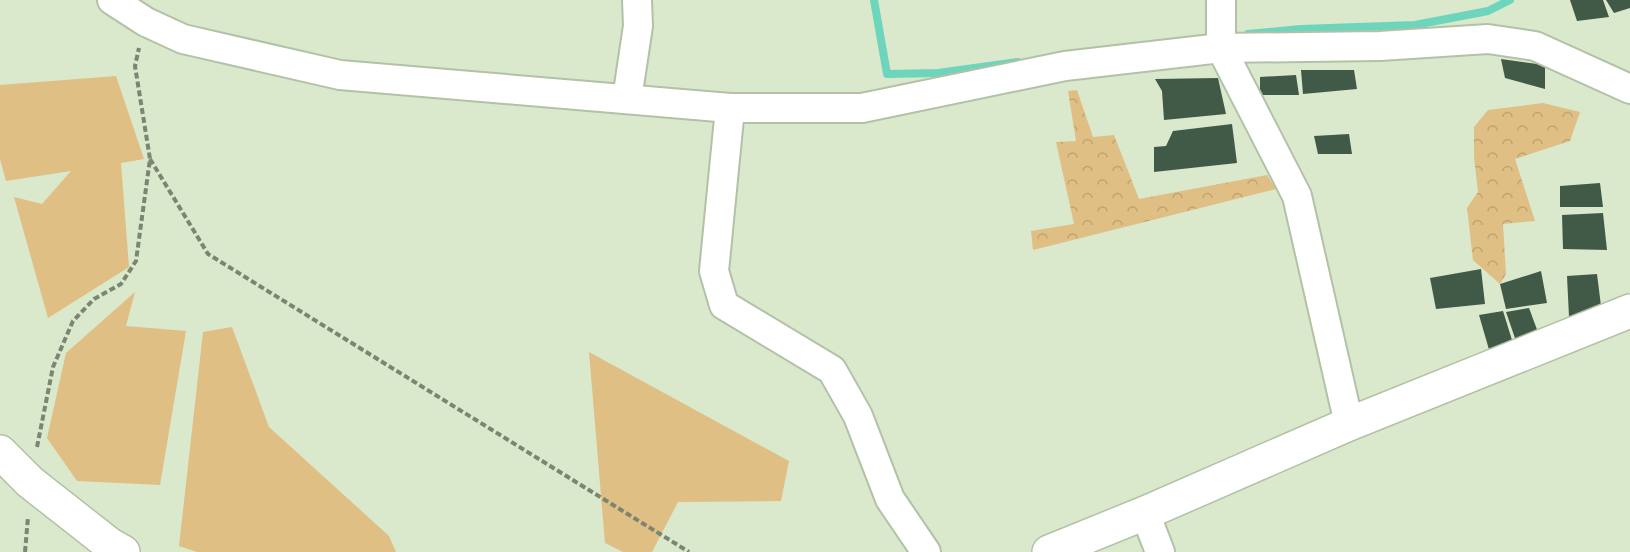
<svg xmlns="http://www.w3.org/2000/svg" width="1630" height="552" viewBox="0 0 1630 552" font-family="Merriweather,serif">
<defs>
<pattern id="forest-crowns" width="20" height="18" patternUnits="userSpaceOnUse" patternTransform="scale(1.5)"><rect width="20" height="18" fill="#dfbf84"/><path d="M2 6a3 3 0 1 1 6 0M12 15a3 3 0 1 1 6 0" fill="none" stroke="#bea471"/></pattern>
</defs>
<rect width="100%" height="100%" fill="#dae8cc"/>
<g fill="#dfbf84">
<path d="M116,76L144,159L121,163L129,267L48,318L14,197L42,204L71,171L6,181L0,159V85Z"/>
<path d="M135,292L126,326L186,331L160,485L77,481L47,438L66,353Z"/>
<path d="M232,327L269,427L389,536L396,552H197L179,546L203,332Z"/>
<path d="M589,352L789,461L781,501L678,502L652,552H623L605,543Z"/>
</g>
<g fill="url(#forest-crowns)">
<path d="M1077,90L1093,137L1114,135L1139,199L1267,175L1276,189L1033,250L1031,231L1074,224L1056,142L1076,141L1068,91Z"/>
<path d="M1543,103L1580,112L1570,141L1515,159L1535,221L1503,224L1506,274L1500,284L1473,260L1467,208L1478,192L1474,157V127L1488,110Z"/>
</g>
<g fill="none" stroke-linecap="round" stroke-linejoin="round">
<g stroke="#6cd5bc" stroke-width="8">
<path d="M874,0L887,74L938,73L1018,62"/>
<path d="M1248,34L1301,29L1415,25L1488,11L1510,0"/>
</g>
</g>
<g fill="#415947">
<path d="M1570,0H1603L1609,17L1577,21Z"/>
<path d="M1606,0H1630V8L1614,13Z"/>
<path d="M1501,59L1545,65V89L1505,78Z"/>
<path d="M1301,70H1354L1357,89L1303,94Z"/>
<path d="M1296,75L1299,95H1260V77Z"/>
<path d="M1218,78L1226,114L1164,120L1162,91L1155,79Z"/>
<path d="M1232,124L1237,163L1154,172V147L1166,146L1173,131Z"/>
<path d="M1349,134L1352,154H1318L1314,136Z"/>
<path d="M1600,183L1603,207H1560V186Z"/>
<path d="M1603,213L1607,250L1563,249L1562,215Z"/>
<path d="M1481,269L1485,304L1436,309L1430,278Z"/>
<path d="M1541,271L1547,303L1506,309L1500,284Z"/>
<path d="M1597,274L1601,306L1569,317L1567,276Z"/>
<path d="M1529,308L1539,335L1516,341L1506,312Z"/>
<path d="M1503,311L1512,340L1490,353L1479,315Z"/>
</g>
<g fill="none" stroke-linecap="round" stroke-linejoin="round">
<defs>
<g id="minor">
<path d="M112,0L146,22L183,39L340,75L730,108H862L1065,66L1221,48L1380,46L1488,39L1535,46L1630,89"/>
<path d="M1221,0V48L1297,196L1349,424"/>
<path d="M627,99L638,26L637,0"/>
<path d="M730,108L714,271L724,305L832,370L858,416L890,499L926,552"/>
<path d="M1145,513L1160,552"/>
</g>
<path id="tertiary" d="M1049,552L1145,513L1349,424L1630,311"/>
<path id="secondary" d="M0,452L30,482L109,544L123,552"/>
</defs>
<use href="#minor" stroke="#b3c1a6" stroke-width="32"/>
<use href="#tertiary" stroke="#b3c1a6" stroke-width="36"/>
<use href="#secondary" stroke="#b3c1a6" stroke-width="36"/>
<g stroke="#7c8572" stroke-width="4" stroke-dasharray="6 3" stroke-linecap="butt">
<path d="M150,159L208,254L689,552"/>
<path d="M37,447L53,367L73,321L94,299L121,284L136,261L150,159L135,66L139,48"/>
<path d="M25,552L28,517"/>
</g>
<use href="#minor" stroke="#fff" stroke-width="28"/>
<use href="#tertiary" stroke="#fff" stroke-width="33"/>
<use href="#secondary" stroke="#fff" stroke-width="33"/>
</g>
</svg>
